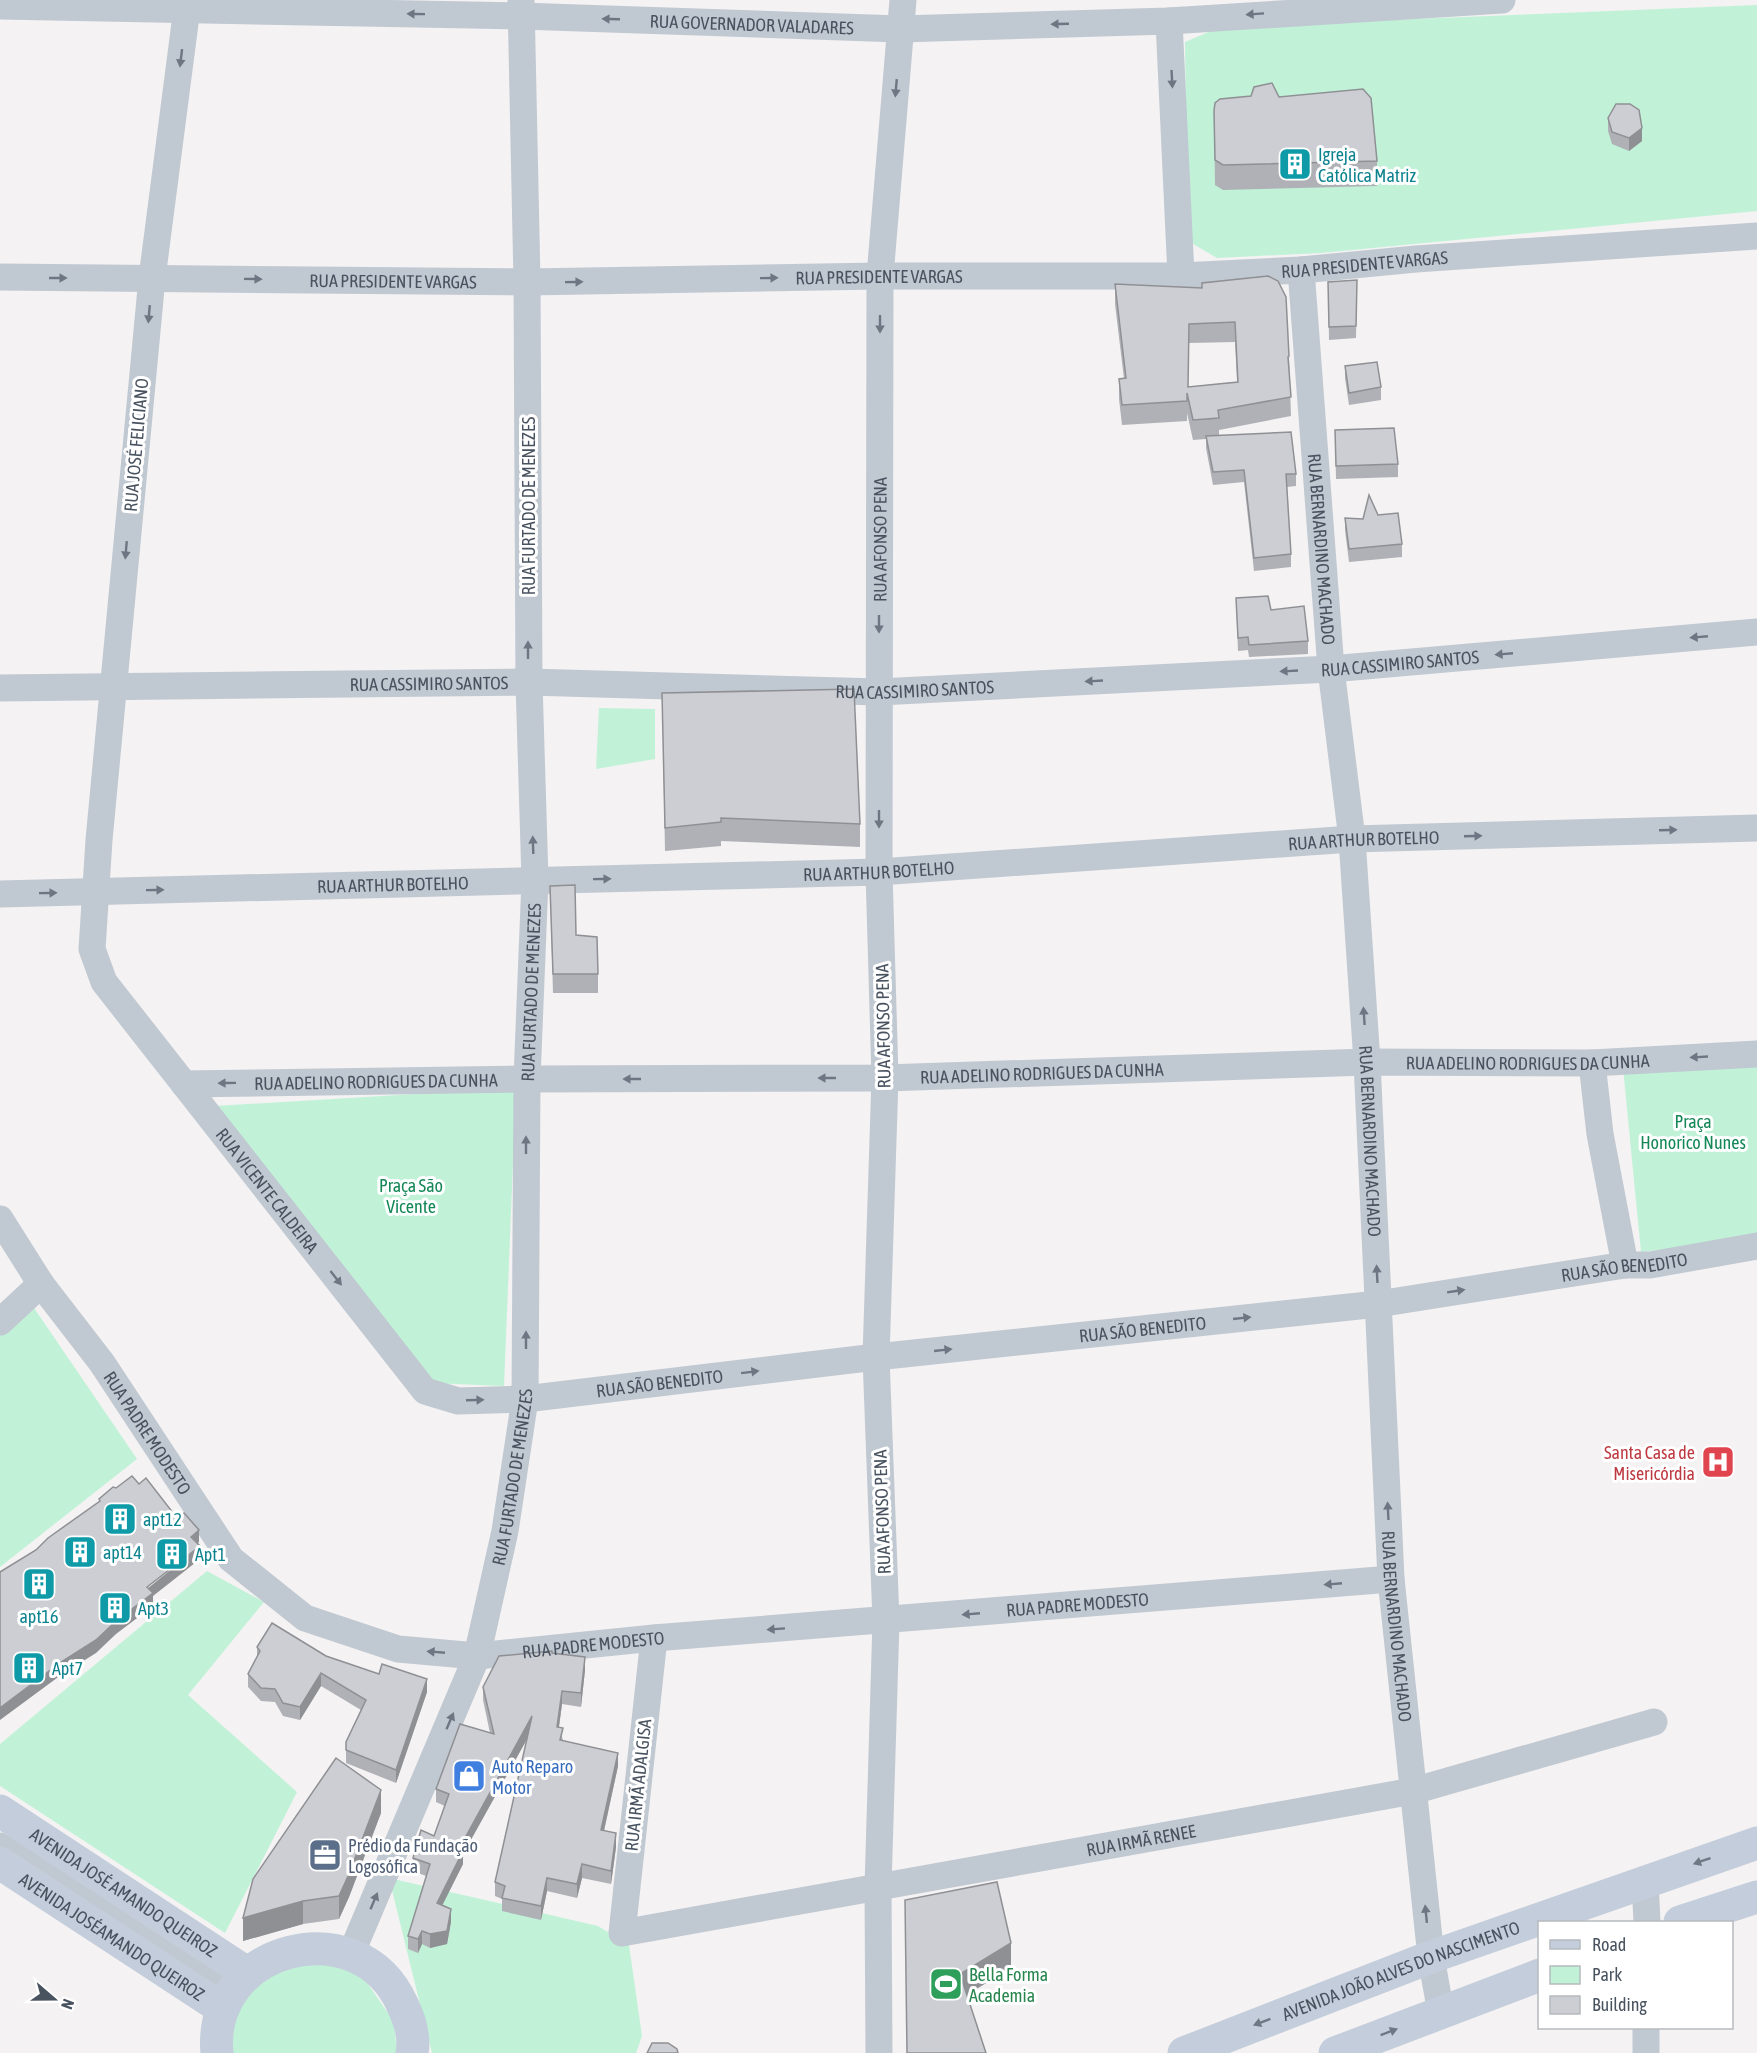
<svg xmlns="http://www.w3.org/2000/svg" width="1757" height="2053" viewBox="0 0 1757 2053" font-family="'Asap Condensed',sans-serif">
<rect width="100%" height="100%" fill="#f4f2f2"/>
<g fill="#c1f2d8">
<path d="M1757,5V211L1321,253L1217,258L1188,241L1185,42L1211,31L1314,23Z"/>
<path d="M599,708L655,709V759L596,769Z"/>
<path d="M1757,1064V1238L1641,1252L1623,1068Z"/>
<path d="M516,1088L504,1386L430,1383L215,1106Z"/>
<path d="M32,1305L137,1459L0,1567V1335Z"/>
<path d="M207,1571L264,1602L188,1695L297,1792L225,1933L0,1786V1744Z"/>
<path d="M389,1878L598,1926L629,1945L642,2036L636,2053H432Z"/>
<path d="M287,1965H341L364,1978L394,2022L397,2053H230L233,2021L245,1996Z"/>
</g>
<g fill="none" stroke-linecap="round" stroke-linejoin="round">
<path stroke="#c0c8d1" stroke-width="21" d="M0,1843L233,1990"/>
<g stroke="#c0c8d1" stroke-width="27">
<path id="s1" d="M188,0L152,278L99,840L92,949L104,982L425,1391L458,1401L525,1399L876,1357L1378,1304L1625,1265H1650L1757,1246"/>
<path id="s2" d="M0,6L520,16L900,29L1169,21L1502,0"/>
<path d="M1169,21L1181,276"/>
<path id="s3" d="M1301,270L1331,669L1352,839L1367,1062L1391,1579L1431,1957L1441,2013"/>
<path id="s4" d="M0,277L527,282L880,276H1181L1301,270L1416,259L1757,236"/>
<path id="s5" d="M0,688L529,682L879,692L1331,669L1757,632"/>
<path id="s6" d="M0,894L879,872L1352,839L1757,828"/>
<path d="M1592,1063L1600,1134L1625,1265"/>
<path id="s7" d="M184,1084L527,1079L885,1078L1367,1062L1592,1063L1757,1054"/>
<path id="s8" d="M0,1219L41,1284L102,1363L231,1559L305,1618L398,1649L477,1656L654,1638L1391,1579"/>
<path d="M0,1322L41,1284"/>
<path id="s9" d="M654,1638L622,1933L1413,1791L1654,1722"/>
<path d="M1645,1881L1647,1922"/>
<path id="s10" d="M351,1954L477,1656L505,1531L525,1399L527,1079L535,880L529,682L527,282L521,0"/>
<path id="s11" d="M879,2053L878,1887L886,1621L876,1357L885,1078L879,872L880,276L903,0"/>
<path d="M1646,2053V2028"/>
</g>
<g stroke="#c4cddb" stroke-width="33">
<path id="s12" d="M0,1811L247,1973"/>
<path id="s13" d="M0,1863L223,2009"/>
<path d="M1680,1922L1757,1897"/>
<path d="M217,2053C207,1947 358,1907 402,2004C409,2018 415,2037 412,2053"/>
<path id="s14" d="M1184,2053L1431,1957L1757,1843"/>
<path d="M1335,2053L1540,1975"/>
</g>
</g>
<g fill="#afb1b6" fill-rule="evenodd">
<path d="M1279,97L1377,161V186L1223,190L1215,185L1214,111Z"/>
<path d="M1608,118L1642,141L1629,151L1612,144L1608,131Z"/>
<path d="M1357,280L1356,338L1329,340L1328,282Z"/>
<path d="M1202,283L1289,356L1291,416L1219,430V435L1296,474V486L1287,487L1291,554V567L1254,571L1244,482L1213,485L1206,448V439L1193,440L1187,413V421L1122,425L1119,399V379H1124L1115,304V284L1202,288ZM1235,342L1237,382L1188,387L1189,343Z"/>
<path d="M1345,366L1381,387V400L1349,405L1345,378Z"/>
<path d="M1335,430L1398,464V477L1336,479Z"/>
<path d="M1378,515L1402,544V557L1349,562L1345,530V518L1363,519Z"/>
<path d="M1236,598L1271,610L1308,641V654L1249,657L1248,650L1238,651Z"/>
<path d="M662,693L860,824V847L721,841V846L665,851Z"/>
<path d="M550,886L576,935L598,974V993H553Z"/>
<path d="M257,1647L326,1656L427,1692L396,1783L346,1763V1742L361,1710L321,1686L300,1720L283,1716L275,1702L261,1701L248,1687V1674L257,1658Z"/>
<path d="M552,1653L585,1670L581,1707L562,1704L559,1727L563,1740L618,1766L604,1831L616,1847L611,1884L582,1878L577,1898L547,1891L541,1920L502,1911V1899L495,1896V1882L527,1739L463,1854V1864L442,1905L451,1922L447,1944L430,1948L422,1944L418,1953L408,1949V1936L426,1876L413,1871V1858L434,1836L445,1806L436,1802V1789L490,1733L483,1700V1687Z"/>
<path d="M381,1813L349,1897L339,1919L303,1924L243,1941Z"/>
</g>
<g fill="#8f9094">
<path d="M1642,128V141L1629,151V138Z"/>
<path d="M199,1530V1542L191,1549V1537Z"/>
<path d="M200,1546V1559L153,1596V1606L116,1634L96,1653L61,1675L0,1720V1708Z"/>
<path d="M585,1657V1670L581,1707V1693Z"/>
<path d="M321,1673V1686L300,1720V1707Z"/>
<path d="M427,1679V1692L396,1783V1770Z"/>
<path d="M562,1691V1704L557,1740V1727Z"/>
<path d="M532,1716V1730L463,1854V1864L437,1916V1903L459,1849Z"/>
<path d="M618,1753V1766L601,1844V1830Z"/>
<path d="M381,1790V1813L349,1897L339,1919V1896Z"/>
<path d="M616,1833V1847L611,1884V1871Z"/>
<path d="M582,1864V1878L577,1898V1884Z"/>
<path d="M547,1878V1891L541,1920V1906Z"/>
<path d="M303,1901V1924L243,1941V1918Z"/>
<path d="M451,1909V1922L447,1944L430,1948V1934Z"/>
<path d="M422,1931V1944L418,1953V1939Z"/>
<path d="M1011,1943V1968L960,1999V1974Z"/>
</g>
<g fill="#ccced4" stroke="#8f9094" stroke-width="1.5" fill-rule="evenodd">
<path d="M1272,83L1279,97L1363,89L1371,98L1377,161L1223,165L1215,160L1214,111L1215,103L1220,99L1251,96L1254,87Z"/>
<path d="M1616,104H1630L1639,110L1642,128L1629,138L1612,132L1608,118Z"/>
<path d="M1268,276L1278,281L1286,297L1289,356L1288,357L1291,397L1218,410L1219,418L1193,420L1187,393V401L1122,405L1119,379L1126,378L1115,284L1202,288V283ZM1235,322L1238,382L1188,387L1189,324Z"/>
<path d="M1357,280L1356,326L1329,327L1328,282Z"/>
<path d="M1377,362L1381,387L1349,393L1345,366Z"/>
<path d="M1394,428L1398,464L1336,466L1335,430Z"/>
<path d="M1291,432L1296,474H1286L1291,554L1254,558L1244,470L1213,472L1206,436Z"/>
<path d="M1369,495L1378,515L1398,513L1402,544L1349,549L1345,518L1363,519Z"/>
<path d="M1268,596L1271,610L1304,606L1308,641L1249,645L1248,637L1238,638L1236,598Z"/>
<path d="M854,689L860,824L721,818V822L665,828L662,693Z"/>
<path d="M575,885L576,935L597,937L598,974H553L550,886Z"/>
<path d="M132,1476L139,1484L146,1478L177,1518L184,1513L199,1530L191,1537L200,1546L147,1587L153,1593L116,1621L96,1640L61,1662L0,1708V1572L36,1550L48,1538L100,1501L99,1499L113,1487L116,1488Z"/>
<path d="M272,1623L326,1656L379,1674L382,1664L427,1679L396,1770L346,1750V1742L366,1700L321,1673L300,1707L283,1703L275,1689L261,1688L248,1674L260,1651L257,1647Z"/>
<path d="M552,1651V1653L585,1657L581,1693L562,1691L557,1727L563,1728L560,1740L618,1753L601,1830L616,1833L611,1871L582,1864L577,1884L547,1878L541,1906L502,1898L505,1886L495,1882L532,1716L459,1849L463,1851L437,1903L451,1909L447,1931L430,1934L422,1931L418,1939L408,1936L430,1864L413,1858L421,1830L434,1836L449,1794L436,1789L460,1724L494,1734L483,1687L499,1656Z"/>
<path d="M336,1758L381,1790L349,1874L339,1896L303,1901L243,1918L253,1879Z"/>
<path d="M997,1882L1011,1943L960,1974L986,2053H907L905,1900Z"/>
<path d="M652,2043H668L677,2049L678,2053H647Z"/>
</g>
<defs><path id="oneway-solid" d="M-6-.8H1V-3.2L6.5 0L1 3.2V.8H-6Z" transform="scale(1.5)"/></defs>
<g fill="#6d7682">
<use href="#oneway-solid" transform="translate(416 14) rotate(-179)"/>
<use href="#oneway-solid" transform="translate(1255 14) rotate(176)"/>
<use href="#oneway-solid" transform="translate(611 19) rotate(-178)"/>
<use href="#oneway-solid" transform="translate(1060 24) rotate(178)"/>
<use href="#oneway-solid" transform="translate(181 58) rotate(97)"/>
<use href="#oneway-solid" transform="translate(1172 79) rotate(87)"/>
<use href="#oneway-solid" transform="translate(896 88) rotate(95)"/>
<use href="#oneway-solid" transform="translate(58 278)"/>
<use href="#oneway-solid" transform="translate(769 278) rotate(-1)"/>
<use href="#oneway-solid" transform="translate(253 279) rotate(1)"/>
<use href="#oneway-solid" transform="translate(574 282) rotate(-1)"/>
<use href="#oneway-solid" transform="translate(149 314) rotate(95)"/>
<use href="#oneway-solid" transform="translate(880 324) rotate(90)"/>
<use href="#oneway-solid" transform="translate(126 550) rotate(95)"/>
<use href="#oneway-solid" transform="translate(879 624) rotate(90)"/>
<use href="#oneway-solid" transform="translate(1699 637) rotate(175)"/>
<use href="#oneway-solid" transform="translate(528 650) rotate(-90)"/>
<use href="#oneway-solid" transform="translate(1504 654) rotate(175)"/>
<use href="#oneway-solid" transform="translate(1289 671) rotate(177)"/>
<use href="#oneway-solid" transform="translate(1094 681) rotate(177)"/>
<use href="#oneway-solid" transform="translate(879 819) rotate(90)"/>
<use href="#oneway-solid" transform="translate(1668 830) rotate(-2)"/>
<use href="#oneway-solid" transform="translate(1473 836) rotate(-2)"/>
<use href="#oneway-solid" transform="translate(533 845) rotate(-92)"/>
<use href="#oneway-solid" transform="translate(602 879) rotate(-1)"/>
<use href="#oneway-solid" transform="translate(155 890) rotate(-1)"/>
<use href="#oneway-solid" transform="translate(48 893) rotate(-1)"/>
<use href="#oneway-solid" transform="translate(1364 1016) rotate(-94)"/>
<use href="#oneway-solid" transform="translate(1699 1057) rotate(177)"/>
<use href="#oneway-solid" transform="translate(827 1078) rotate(180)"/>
<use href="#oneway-solid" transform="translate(632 1079) rotate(180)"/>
<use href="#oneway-solid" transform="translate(227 1083) rotate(179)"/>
<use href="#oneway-solid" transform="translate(526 1145) rotate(-90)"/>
<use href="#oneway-solid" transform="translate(1377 1274) rotate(-93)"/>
<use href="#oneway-solid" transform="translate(336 1278) rotate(52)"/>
<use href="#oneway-solid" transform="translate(1456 1291) rotate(-9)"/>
<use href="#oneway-solid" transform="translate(1242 1318) rotate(-6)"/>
<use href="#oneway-solid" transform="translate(526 1340) rotate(-90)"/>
<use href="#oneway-solid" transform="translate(943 1350) rotate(-6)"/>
<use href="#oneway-solid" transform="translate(750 1372) rotate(-7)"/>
<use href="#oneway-solid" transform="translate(475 1400) rotate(-2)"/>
<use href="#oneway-solid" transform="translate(1388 1511) rotate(-93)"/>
<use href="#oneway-solid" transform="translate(1333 1584) rotate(175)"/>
<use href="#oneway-solid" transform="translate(971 1614) rotate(175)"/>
<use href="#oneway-solid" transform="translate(776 1629) rotate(176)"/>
<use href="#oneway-solid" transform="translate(436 1652) rotate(-175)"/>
<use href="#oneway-solid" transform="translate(450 1721) rotate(-67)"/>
<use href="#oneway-solid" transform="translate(374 1901) rotate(-67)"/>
<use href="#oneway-solid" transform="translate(1426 1914) rotate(-96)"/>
</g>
<g fill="#6e7885">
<use href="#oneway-solid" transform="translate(1702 1861) rotate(161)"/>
<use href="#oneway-solid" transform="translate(1262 2022) rotate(159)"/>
<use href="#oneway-solid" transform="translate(1389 2032) rotate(-21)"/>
</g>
<defs>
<symbol id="building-square" viewBox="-11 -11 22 22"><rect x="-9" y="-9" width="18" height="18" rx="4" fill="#0f9aa8" stroke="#fff"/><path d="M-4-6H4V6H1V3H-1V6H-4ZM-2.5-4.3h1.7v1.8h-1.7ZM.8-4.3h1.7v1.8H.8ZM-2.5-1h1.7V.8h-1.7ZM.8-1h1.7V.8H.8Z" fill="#fff"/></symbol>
<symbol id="hospital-square" viewBox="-11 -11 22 22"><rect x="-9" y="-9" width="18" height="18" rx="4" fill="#e0444e" stroke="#fff"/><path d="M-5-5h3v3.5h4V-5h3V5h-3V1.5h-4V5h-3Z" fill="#fff"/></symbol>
<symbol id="shop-square" viewBox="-11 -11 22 22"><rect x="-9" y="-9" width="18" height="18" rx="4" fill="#3f7fe0" stroke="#fff"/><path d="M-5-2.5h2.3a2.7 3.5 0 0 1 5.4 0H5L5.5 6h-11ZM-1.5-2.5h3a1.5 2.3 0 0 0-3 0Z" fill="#fff"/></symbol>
<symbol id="office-square" viewBox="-11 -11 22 22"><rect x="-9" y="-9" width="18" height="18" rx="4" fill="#5c6f8a" stroke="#fff"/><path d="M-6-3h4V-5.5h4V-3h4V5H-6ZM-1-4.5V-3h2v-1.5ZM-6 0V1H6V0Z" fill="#fff"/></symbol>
<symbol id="stadium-square" viewBox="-11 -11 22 22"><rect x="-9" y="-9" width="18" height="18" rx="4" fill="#2e9e5b" stroke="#fff"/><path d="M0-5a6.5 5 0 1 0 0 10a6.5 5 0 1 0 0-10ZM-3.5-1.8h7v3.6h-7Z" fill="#fff"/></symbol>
</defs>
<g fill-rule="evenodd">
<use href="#building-square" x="1276" y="145" width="38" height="38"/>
<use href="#hospital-square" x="1699" y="1443" width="38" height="38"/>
<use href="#building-square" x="101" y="1500" width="38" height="38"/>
<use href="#building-square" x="61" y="1533" width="38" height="38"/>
<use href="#building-square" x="153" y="1535" width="38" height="38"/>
<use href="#building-square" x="20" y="1565" width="38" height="38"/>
<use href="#building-square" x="96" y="1589" width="38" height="38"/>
<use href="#building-square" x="10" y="1649" width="38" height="38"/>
<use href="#shop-square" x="450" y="1757" width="38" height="38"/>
<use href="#office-square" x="306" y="1836" width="38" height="38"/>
<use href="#stadium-square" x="927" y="1965" width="38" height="38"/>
</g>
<g text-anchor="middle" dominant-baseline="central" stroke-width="6" stroke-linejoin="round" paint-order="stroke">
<g font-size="18" fill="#495360" stroke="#fff">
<text stroke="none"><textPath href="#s2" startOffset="752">RUA GOVERNADOR VALADARES</textPath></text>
<text stroke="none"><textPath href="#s4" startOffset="1365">RUA PRESIDENTE VARGAS</textPath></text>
<text stroke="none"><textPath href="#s4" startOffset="879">RUA PRESIDENTE VARGAS</textPath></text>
<text stroke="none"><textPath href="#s4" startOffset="393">RUA PRESIDENTE VARGAS</textPath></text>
<text transform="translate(136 445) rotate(-85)">RUA JOSÉ FELICIANO</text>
<text transform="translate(528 506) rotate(-90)">RUA FURTADO DE MENEZES</text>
<text stroke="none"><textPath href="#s11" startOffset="1514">RUA AFONSO PENA</textPath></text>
<text stroke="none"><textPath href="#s3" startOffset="280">RUA BERNARDINO MACHADO</textPath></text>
<text stroke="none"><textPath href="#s5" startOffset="1401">RUA CASSIMIRO SANTOS</textPath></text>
<text stroke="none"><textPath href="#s5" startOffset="429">RUA CASSIMIRO SANTOS</textPath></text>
<text stroke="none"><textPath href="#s5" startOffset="915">RUA CASSIMIRO SANTOS</textPath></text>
<text stroke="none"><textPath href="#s6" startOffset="1365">RUA ARTHUR BOTELHO</textPath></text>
<text stroke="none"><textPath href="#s6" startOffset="879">RUA ARTHUR BOTELHO</textPath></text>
<text stroke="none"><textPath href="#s6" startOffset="393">RUA ARTHUR BOTELHO</textPath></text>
<text stroke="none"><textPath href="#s10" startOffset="992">RUA FURTADO DE MENEZES</textPath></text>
<text transform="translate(883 1026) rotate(-91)">RUA AFONSO PENA</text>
<text stroke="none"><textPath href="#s7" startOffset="1344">RUA ADELINO RODRIGUES DA CUNHA</textPath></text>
<text stroke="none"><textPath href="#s7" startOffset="858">RUA ADELINO RODRIGUES DA CUNHA</textPath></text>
<text stroke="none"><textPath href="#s7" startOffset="192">RUA ADELINO RODRIGUES DA CUNHA</textPath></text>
<text stroke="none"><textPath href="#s3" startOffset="874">RUA BERNARDINO MACHADO</textPath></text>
<text stroke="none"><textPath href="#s1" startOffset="1254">RUA VICENTE CALDEIRA</textPath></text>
<text stroke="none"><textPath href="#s1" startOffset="2718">RUA SÃO BENEDITO</textPath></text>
<text stroke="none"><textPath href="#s1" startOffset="2232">RUA SÃO BENEDITO</textPath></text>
<text stroke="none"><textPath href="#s1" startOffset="1746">RUA SÃO BENEDITO</textPath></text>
<text stroke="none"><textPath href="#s8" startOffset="260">RUA PADRE MODESTO</textPath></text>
<text stroke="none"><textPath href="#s10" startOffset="506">RUA FURTADO DE MENEZES</textPath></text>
<text transform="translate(882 1512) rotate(-92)">RUA AFONSO PENA</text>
<text stroke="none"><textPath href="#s8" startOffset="1286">RUA PADRE MODESTO</textPath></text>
<text stroke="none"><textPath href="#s3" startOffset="1360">RUA BERNARDINO MACHADO</textPath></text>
<text stroke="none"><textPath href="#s8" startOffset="800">RUA PADRE MODESTO</textPath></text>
<text transform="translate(638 1785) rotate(-84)">RUA IRMÃ ADALGISA</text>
<text stroke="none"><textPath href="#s9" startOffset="824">RUA IRMÃ RENEE</textPath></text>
<text stroke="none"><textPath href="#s12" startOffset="148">AVENIDA JOSÉ AMANDO QUEIROZ</textPath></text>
<text stroke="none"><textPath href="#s13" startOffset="134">AVENIDA JOSÉAMANDO QUEIROZ</textPath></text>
<text stroke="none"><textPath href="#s14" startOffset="232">AVENIDA JOÃO ALVES DO NASCIMENTO</textPath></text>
</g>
<g font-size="18" fill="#0d838f" stroke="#fff" text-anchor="start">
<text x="1318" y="154">Igreja<tspan x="1318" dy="21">Católica Matriz</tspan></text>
<text x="143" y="1519">apt12</text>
<text x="103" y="1552">apt14</text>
<text x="195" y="1554">Apt1</text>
<text x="138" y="1608">Apt3</text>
<text x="39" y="1616" text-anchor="middle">apt16</text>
<text x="52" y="1668">Apt7</text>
</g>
<g font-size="18" fill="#148757" stroke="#fff">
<text x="1693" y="1121">Praça<tspan x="1693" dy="21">Honorico Nunes</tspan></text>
<text x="411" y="1185">Praça São<tspan x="411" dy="21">Vicente</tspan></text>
</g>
<g font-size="18" fill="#be3a42" stroke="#fff" text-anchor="end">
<text x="1695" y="1452">Santa Casa de<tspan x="1695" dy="21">Misericórdia</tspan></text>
</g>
<g font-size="18" fill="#366cbe" stroke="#fff" text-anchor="start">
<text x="492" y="1766">Auto Reparo<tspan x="492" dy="21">Motor</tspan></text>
</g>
<g font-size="18" fill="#4e5e75" stroke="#fff" text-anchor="start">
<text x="348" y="1845">Prédio da Fundação<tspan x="348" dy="21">Logosófica</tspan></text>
</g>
<g font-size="18" fill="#27864d" stroke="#fff" text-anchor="start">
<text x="969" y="1974">Bella Forma<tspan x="969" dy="21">Academia</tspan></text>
</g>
</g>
<rect x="1538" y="1921" width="195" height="108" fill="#ffffff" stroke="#b6babf" stroke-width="1.5"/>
<rect x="1550" y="1940" width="30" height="9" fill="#c4cddb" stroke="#b6babf" stroke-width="1.5"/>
<text x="1592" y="1951" font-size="18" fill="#495360">Road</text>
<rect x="1550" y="1966" width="30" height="18" fill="#c1f2d8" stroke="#b6babf" stroke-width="1.5"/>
<text x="1592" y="1981" font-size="18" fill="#495360">Park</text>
<rect x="1550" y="1996" width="30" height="18" fill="#ccced4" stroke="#b6babf" stroke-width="1.5"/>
<text x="1592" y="2011" font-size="18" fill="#495360">Building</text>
<g transform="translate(54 1999) rotate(110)" stroke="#ffffff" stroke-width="4.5" paint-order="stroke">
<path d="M0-4.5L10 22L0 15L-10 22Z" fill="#495360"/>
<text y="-9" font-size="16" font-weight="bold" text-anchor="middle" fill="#495360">N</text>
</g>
</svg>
